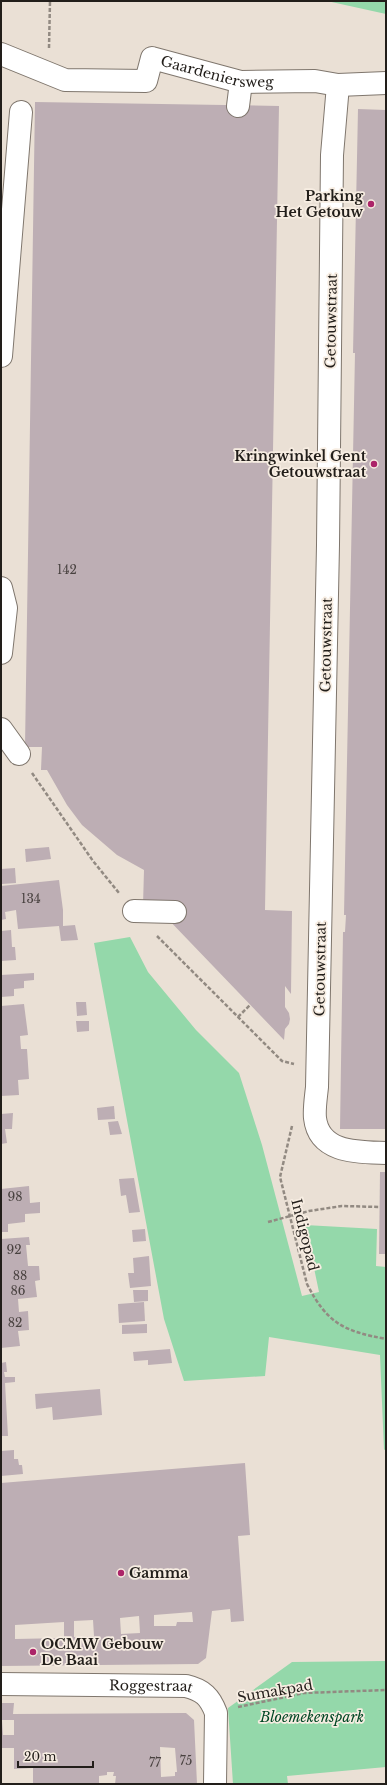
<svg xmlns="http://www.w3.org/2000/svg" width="387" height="1785" viewBox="0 0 387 1785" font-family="'Libre Baskerville',serif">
<rect width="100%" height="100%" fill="#eae0d5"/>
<g fill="#94d8aa">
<path d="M327,1H386V14Z"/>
<path d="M130,937L148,972L196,1030L239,1073L262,1145L302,1296L319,1292L305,1225L377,1229L376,1266L386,1267V1449L384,1450L380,1355L269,1337L265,1376L184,1381L164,1319L94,943Z"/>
<path d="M386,1661V1767L287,1776L288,1784H233L228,1708L292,1662Z"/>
</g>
<g fill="#bdaeb4" fill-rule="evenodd">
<path d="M35,102L279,106L265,910L292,911L291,994L285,986V1007L289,1013L290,1019L289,1024L285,1029L284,1040L165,916L143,905L144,870L117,855L82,825L67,805L47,770H41L42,747H25Z"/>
<path d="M358,109L386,110V1129H340L343,932H345L346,915H344L355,353H353Z"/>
<path d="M49,847L51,859L26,862L25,849Z"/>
<path d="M15,868L16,883L2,884L1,869Z"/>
<path d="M59,880L63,910V926L75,925L78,940L61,941L59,926L18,929L16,910L5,912L6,919L1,920V886Z"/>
<path d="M11,930L12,947H15L16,960L1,961V931Z"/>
<path d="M34,973V980L24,981V988L14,989V996L1,997V975Z"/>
<path d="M76,1002H86L87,1015L77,1016Z"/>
<path d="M24,1004L28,1035L20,1036L21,1049H27L29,1079L18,1080L19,1095L1,1096V1006Z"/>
<path d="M76,1021H89V1031L77,1032Z"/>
<path d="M114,1106L115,1119L98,1120L97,1108Z"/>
<path d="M13,1113L12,1129H5L7,1143L1,1144V1114Z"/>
<path d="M118,1121L122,1134L110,1135L108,1122Z"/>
<path d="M380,1172H386V1254H379Z"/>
<path d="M134,1178L140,1212L129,1213L126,1195L121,1196L119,1179Z"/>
<path d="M29,1186L30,1203L40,1202V1213L25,1214V1222L8,1224V1232H1V1189Z"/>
<path d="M145,1229L146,1241L133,1242L132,1230Z"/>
<path d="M29,1237L30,1245H26L28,1266H39L40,1280L35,1281L37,1297L18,1299L19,1312L28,1311L29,1330L18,1331L20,1346L1,1348V1239Z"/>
<path d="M149,1256L151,1286L130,1288L128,1273H134L133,1258Z"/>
<path d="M133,1290H148V1301L134,1302Z"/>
<path d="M144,1302L145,1321L119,1323L118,1304Z"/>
<path d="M147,1324V1333L122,1334V1325Z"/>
<path d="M170,1349L172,1363L148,1365V1360L134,1361L133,1352Z"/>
<path d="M6,1362L7,1372H4L5,1377H15V1382L5,1383L8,1436H1V1363Z"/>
<path d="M100,1389L102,1415L53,1420L52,1407L36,1409L35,1394Z"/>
<path d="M14,1450V1459H18L19,1465H22L23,1474L1,1476V1451Z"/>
<path d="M245,1463L250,1535L238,1536L244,1621L231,1622L230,1609L212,1611L206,1658L198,1664L1,1666V1483ZM192,1612L193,1622H177L176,1626H154V1615ZM139,1616L140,1633L121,1634L120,1618ZM93,1620L94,1636L74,1637V1621ZM64,1622V1638L15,1639V1625Z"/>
<path d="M1,1703H14L13,1714L186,1713L194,1720L197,1784H115L116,1776H113L114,1772H107V1775L99,1776V1784H33V1768L14,1769V1748H1ZM2,1720H14V1735H3ZM160,1747L175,1748L177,1772H175V1776L161,1777Z"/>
</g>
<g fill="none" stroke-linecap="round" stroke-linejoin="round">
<defs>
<g id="minor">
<path id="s1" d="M1,54L65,80L146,81L152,58L241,82L315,81L338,85L386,83"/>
<path d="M338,85L332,155L328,545L317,1087C316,1097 314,1109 315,1118C319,1154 360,1152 386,1153"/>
<path d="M238,106L241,82"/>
<path d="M1,356L21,112"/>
<path d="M1,588L6,608L1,653"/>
<path d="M1,729L19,754"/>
<path d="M134,911L175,912"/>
<path id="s2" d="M1,1684L186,1686C203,1690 210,1697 216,1713L215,1784"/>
</g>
</defs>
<use href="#minor" stroke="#7f766d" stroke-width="24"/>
<g stroke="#928a82" stroke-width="2.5" stroke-dasharray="4 2" stroke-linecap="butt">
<path d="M49,48L50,1"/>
<path d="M32,773L93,861L119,893"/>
<path d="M157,936L282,1061L294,1064"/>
<path d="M238,1017L250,1005"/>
<path d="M292,1126L280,1177L307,1284C327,1323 343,1331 386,1339"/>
<path d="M268,1222L309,1211L342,1206L380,1207"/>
<path d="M238,1707L304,1693L386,1690"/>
</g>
<use href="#minor" stroke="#fff" stroke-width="22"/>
</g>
<g fill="#ac2469" stroke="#f7ede2" stroke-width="1.5">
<circle cx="371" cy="204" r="4"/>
<circle cx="374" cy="464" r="4"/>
<circle cx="121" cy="1573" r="4"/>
<circle cx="33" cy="1652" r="4"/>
</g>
<g text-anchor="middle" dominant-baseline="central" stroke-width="3.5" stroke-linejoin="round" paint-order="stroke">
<g font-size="12" fill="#494240">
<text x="67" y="569">142</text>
<text x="31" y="898">134</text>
<text x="15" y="1196">98</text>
<text x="14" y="1249">92</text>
<text x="20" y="1275">88</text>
<text x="18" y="1290">86</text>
<text x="15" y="1322">82</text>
<text x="186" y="1760">75</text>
<text x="155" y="1762">77</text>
</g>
<g font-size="14" fill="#221e1a" stroke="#f7ede2">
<text stroke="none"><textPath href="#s1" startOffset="241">Gaardeniersweg</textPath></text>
<text transform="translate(331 321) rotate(-89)">Getouwstraat</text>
<text transform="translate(326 645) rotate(-89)">Getouwstraat</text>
<text transform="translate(320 969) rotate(-89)">Getouwstraat</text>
<text transform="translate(305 1235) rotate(76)">Indigopad</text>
<text stroke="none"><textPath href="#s2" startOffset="150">Roggestraat</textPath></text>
<text transform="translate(275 1691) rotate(-10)">Sumakpad</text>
</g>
<g font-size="14" font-weight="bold" fill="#221e1a" stroke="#f7ede2" text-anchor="end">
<text x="363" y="196">Parking<tspan x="363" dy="16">Het Getouw</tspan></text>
<text x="366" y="456">Kringwinkel Gent<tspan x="366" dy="16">Getouwstraat</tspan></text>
<text x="129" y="1573" text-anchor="start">Gamma</text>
<text x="41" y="1644" text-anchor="start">OCMW Gebouw<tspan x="41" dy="16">De Baai</tspan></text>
</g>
<g font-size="14" font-style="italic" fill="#004724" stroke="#f7ede2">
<text x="312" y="1717">Bloemekenspark</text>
</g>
</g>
<rect width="387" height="1785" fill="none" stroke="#221e1a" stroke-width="4"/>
<path d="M18 1761v6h75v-6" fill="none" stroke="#221e1a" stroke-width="2"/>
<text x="24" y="1761" font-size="12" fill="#221e1a" stroke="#f7ede2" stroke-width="3" paint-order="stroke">20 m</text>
</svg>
